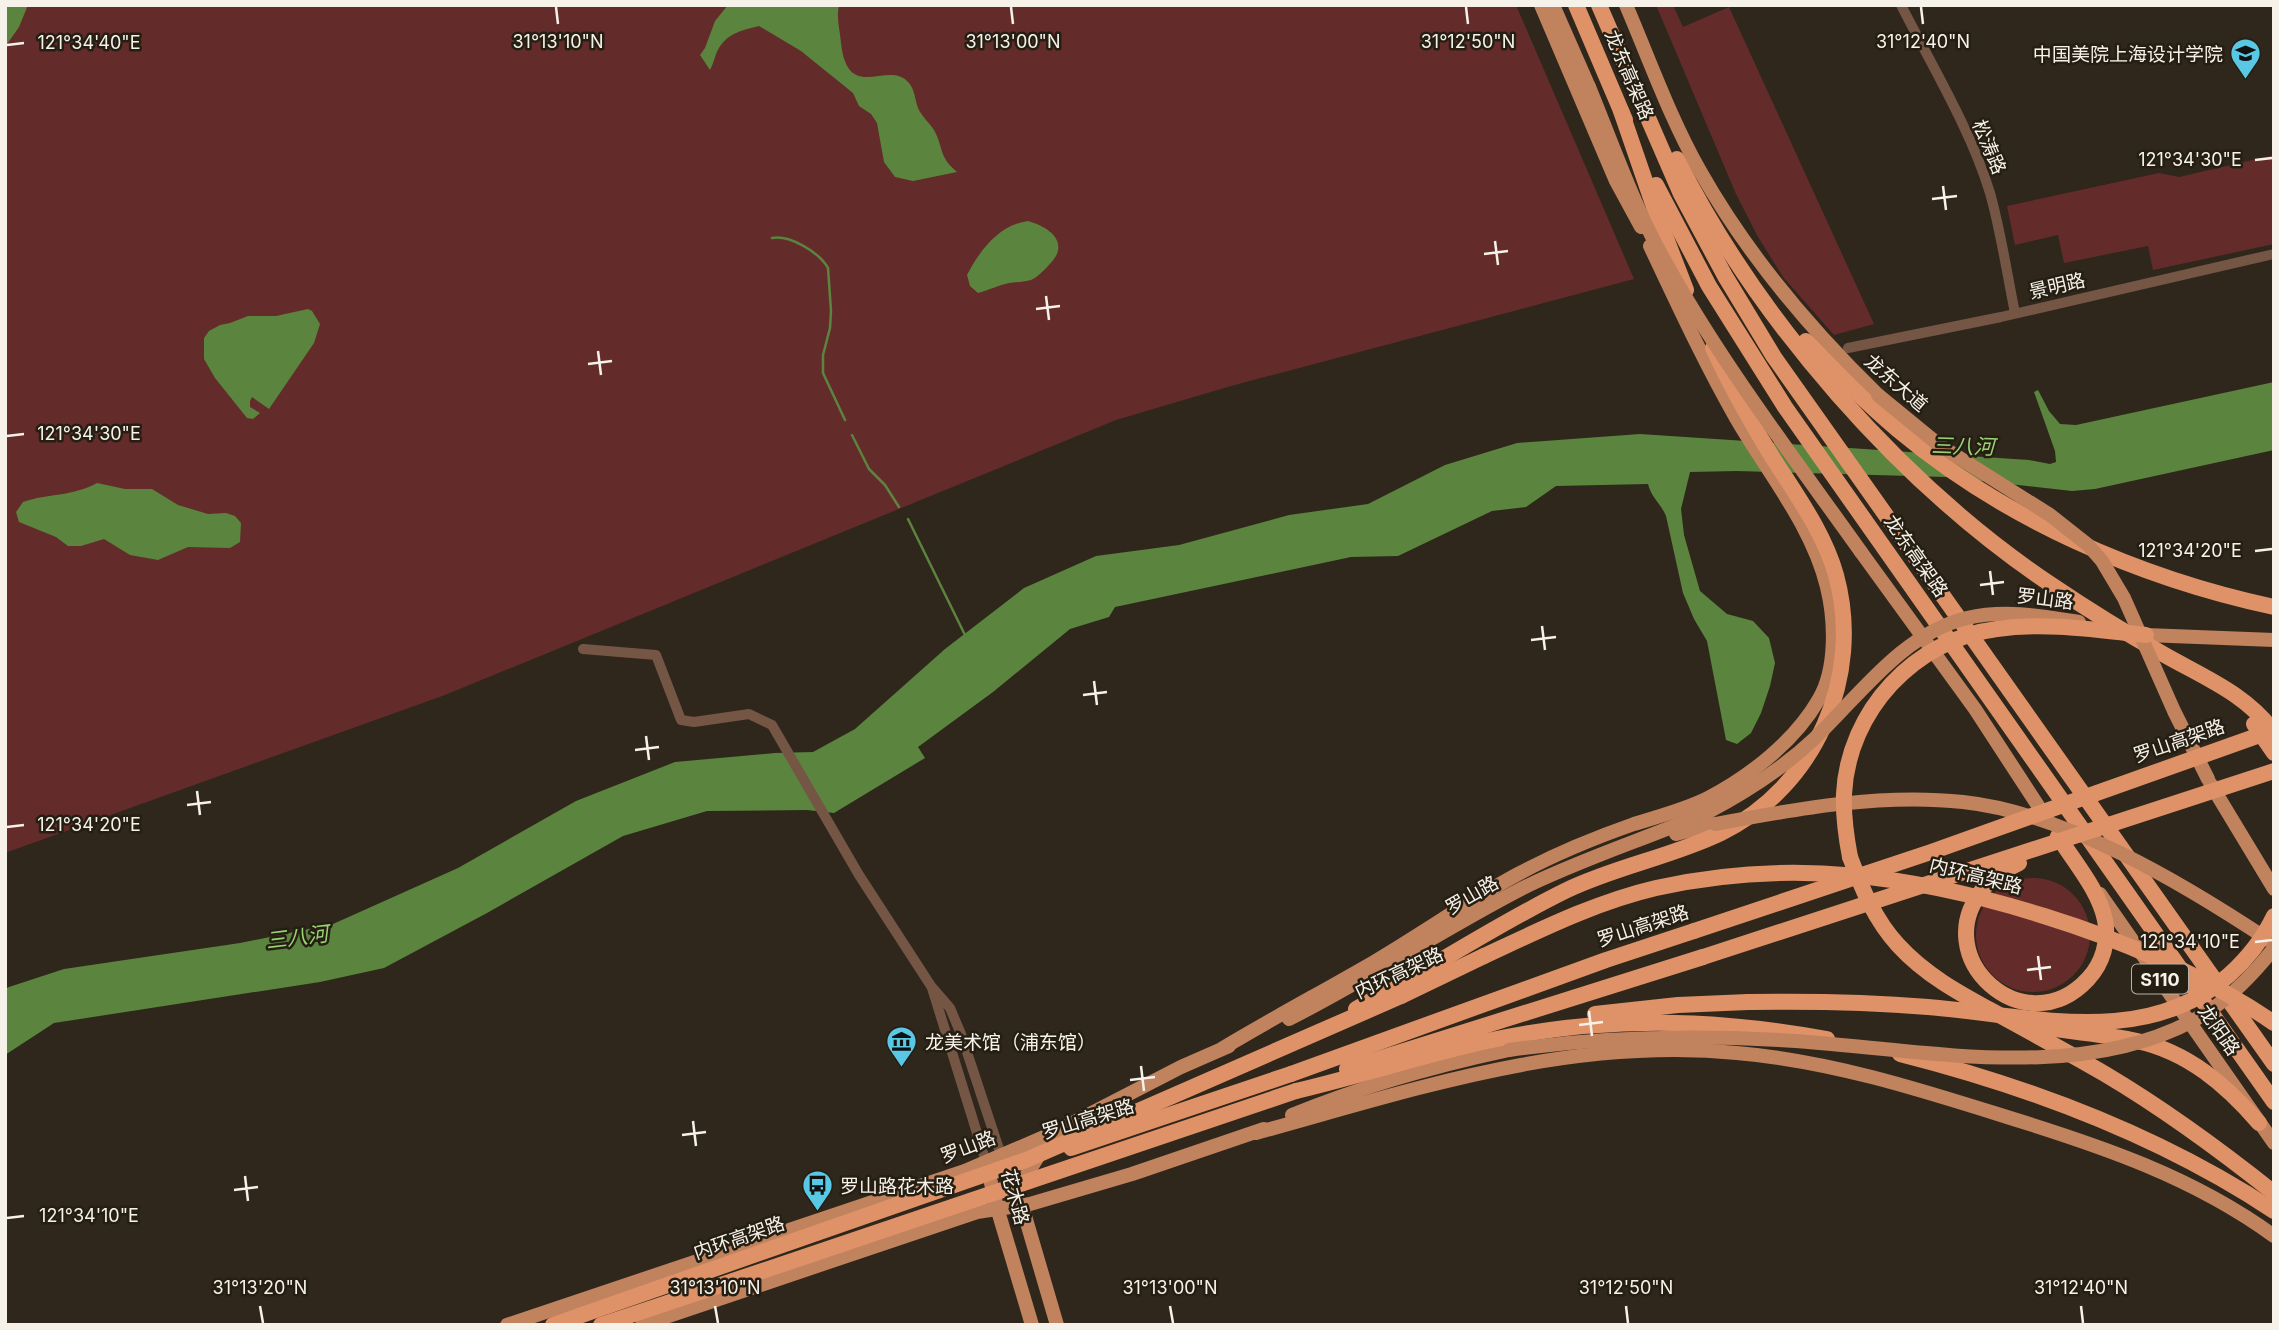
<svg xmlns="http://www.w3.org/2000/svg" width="2279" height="1330" viewBox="0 0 2279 1330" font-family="Inter,'Noto Sans SC',sans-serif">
<rect width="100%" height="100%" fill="#2f271c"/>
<g fill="#642b2b">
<path d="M5,5H1516L1634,279L1231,386L1116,420L445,695L5,853Z"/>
<path d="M1656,5H1673L1683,27L1729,7L1874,324L1834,335L1783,277L1758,237L1736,194Z"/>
<path d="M2274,155V244L2153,270L2148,246L2064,263L2058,235L2015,245L2007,206L2159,173L2179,177Z"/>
<circle cx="2033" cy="935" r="57"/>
</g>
<g fill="#5b843e">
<path d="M5,5H28L19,27L5,47Z"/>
<path d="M728,5H839C836,18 840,30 841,43C848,105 889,58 909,83C915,90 915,100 918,108C922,117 929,122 934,130C944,148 938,156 957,172L913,181L895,177L884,162L877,123L871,114L859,106L853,93L801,51L759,26C743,30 728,33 719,48C715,54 714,63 710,70L700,55L705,48L715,21Z"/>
<path d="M1028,221C1052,228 1071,244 1048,266C1043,271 1038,277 1031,280C1024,282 1016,282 1009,283C999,285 989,290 978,293L970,286L967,275C980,250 999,225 1028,221Z"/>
<path d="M308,309L312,311L320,324L314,343L269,409L252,397L250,401V407L260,413L253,419L247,418L215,378L204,359V338L209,331L220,325L230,323L248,316H276Z"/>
<path d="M2274,382V450L2095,489L2072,491L1946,477L1737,471L1690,472L1681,509L1684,535L1700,591L1727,614L1753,621L1769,638L1775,663L1770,686L1761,713L1751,733L1737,744L1726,740L1707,641L1694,619L1683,593L1666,516C1661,504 1651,497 1648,484L1556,486L1526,507L1492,511L1398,556L1351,557L1115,607L1109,617L1070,629L993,692L918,747L925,758L834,813L807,810L707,811L623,836L487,913L384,968L320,982L54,1023L5,1055V989L9,987L64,969L240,943L333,924L458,868L576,801L675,762L775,753L813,752L855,729L945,649L1024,588L1096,556L1179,545L1289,515L1368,504L1445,465L1517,443L1640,434L2029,460L2050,464L2056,462L2055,451L2034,392L2038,390L2049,411L2060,424L2076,425Z"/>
<path d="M97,483L125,489H152L178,505L208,514L226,513L235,516L241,523L240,542L230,548L188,547L158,560L130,555L104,539L81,546H68L56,537L19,522L16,512L23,502C49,493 71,497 97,483Z"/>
</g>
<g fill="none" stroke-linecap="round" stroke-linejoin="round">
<g stroke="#5b843e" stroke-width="2.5">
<path d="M772,238C790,235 819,252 828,268L831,311L830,328L823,355V373L845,420"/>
<path d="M852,435L869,469L885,485L899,507"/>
<path d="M908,519L965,635"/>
</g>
<g stroke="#755645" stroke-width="10">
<path d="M1901,5C1931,64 1971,130 1990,193C2001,232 2007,274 2015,313"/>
<path d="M1848,348L2001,317L2274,254"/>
<path d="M583,649L656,655L681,720L694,722L749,714L772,725L859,875L931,986L950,1008L961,1034L1001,1155"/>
<path d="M932,988L986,1162"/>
</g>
<g stroke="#c1825e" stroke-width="14">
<path d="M1541,5L1616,181L1641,227"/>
<path d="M1553,5L1589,87"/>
<path d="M1626,5C1650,61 1670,118 1700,171C1748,256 1809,328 1878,395"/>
<path d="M1861,552L1975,709L2048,821"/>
<path d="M2146,635L2274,640"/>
<path d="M2210,783L2274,889"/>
<path d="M1676,834L1715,824"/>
<path d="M2100,894L2274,1143"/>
<path d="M1289,1019C1368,979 1442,930 1521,889C1581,859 1646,839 1708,812"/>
<path d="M1223,1048C1273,1018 1324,991 1374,962C1423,933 1468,901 1518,874C1555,854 1594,838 1634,824C1659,816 1684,810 1708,798C1750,776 1795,741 1819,699C1837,668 1835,620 1827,587C1812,525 1767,472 1736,418C1704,362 1677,303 1650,246"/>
<path d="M1292,1115C1362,1086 1435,1066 1509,1050"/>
<path d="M1256,1133C1416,1089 1568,1037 1737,1053C1830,1061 1918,1089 2007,1117C2101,1146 2193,1177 2274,1236"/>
<path d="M1002,1156L1025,1216L1057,1325"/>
<path d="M986,1163L998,1211L1032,1325"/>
<path d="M1018,1189L1042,1150"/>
<path d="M507,1325L965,1171L1051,1134L1181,1067L1229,1046"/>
<path d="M642,1325L977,1212L1030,1204L1132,1174L1264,1129"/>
</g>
<g stroke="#df9267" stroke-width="16">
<path d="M1576,5L1625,120"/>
<path d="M1599,5L1681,194L1725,276L1774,357L2274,1064"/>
<path d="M1621,111L1654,207L1686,290"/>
<path d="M1677,159C1758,321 1900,483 2050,584C2087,609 2124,632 2163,654C2203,677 2245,693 2274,732"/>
<path d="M1656,185L1709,286L1785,407L2274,1102"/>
<path d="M1806,341C1836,372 1865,402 1898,430C2004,519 2139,578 2274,607"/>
<path d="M2254,724L2274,753"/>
<path d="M1850,857C1862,889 1875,920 1898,945C1930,980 1971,999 2012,1022C2043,1039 2074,1056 2105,1074C2164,1109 2220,1150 2274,1193"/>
<path d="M1984,888C1925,957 2025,1047 2088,979C2103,963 2109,941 2105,920C2099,890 2074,862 2058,836"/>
<path d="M1401,996L1484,956"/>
<path d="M1356,1009C1427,971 1495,925 1567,890C1617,866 1671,857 1721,833C1815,787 1864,677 1836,575C1823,529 1793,491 1768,450C1748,417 1729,383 1713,348"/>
<path d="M1595,1014L1678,1005L1748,1002"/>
<path d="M2026,1024C2063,1032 2101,1033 2137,1041C2188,1052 2226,1085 2259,1123"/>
<path d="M1900,1054C2030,1087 2162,1137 2274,1211"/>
<path d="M1347,1069L1703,957"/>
<path d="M1291,1074L1606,960L1694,931"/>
<path d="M1296,1091C1360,1076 1423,1055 1487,1041C1603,1016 1711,1018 1827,1039"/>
<path d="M601,1325L703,1291"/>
</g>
<g stroke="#c1825e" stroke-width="14">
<path d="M1589,87C1612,143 1632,201 1661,254C1718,359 1792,455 1861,552"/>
<path d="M1878,395L1939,445L2050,515L2088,545L2102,561L2124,598L2174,711L2208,779"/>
<path d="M1708,812C1746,792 1782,769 1814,739C1860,695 1902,634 1967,618C2005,609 2042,616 2079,622"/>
<path d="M1715,824C1796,809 1881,793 1963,802C2066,813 2184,884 2270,941"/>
<path d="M1509,1050C1599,1037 1688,1035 1779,1040C1911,1047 2074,1086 2196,1019C2228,1001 2252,976 2274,948"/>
</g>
<g stroke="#df9267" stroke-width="16">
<path d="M1850,857C1846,836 1843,815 1844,794C1848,711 1915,639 1997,629C2047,622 2096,630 2146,635"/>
<path d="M1987,885L2001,872L2019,863"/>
<path d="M1694,931L1931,852L2274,730"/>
<path d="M1484,956C1540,930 1596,902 1656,888C1790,858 1914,875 2044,916C2125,941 2203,975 2274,1023"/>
<path d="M1703,957L2274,771"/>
<path d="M1748,1002C1808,1001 1868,1002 1928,1007C2029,1015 2145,1050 2229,975C2248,958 2263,939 2274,916"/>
<path d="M1071,1148L1291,1074"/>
<path d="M703,1291L1296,1091"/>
<path d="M553,1325L1026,1160L1401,996"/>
</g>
</g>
<path fill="none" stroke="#f6f1e9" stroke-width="2.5" d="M556,7L558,24M1011,7L1013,24M1466,7L1468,24M1921,7L1923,24M7,45L24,43M2255,160L2272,158M1943,186L1946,210M1932,199L1957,196M1495,241L1498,265M1484,254L1508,251M1046,296L1049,320M1036,309L1060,306M598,351L601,375M588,364L612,361M7,436L24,434M2255,551L2272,549M1990,571L1993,595M1980,585L2004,582M1542,626L1545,650M1531,640L1556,637M1094,681L1097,705M1083,695L1107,692M646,736L649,760M635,750L659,747M197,791L200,815M187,805L211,802M7,827L24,825M2255,942L2272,940M2038,956L2041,980M2027,970L2051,967M1589,1011L1592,1036M1579,1025L1603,1022M1141,1066L1144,1091M1130,1080L1155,1077M693,1121L696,1146M682,1135L706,1132M245,1176L248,1201M234,1190L258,1187M7,1218L24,1216M260,1306L263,1323M715,1306L718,1323M1170,1306L1173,1323M1626,1306L1628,1323M2081,1306L2083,1323"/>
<defs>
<symbol id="university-pin" viewBox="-11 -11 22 30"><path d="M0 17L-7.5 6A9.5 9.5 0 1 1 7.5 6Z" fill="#59c8e5" stroke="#251e12"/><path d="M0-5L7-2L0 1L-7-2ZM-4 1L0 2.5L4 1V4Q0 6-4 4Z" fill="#111"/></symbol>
<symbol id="museum-pin" viewBox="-11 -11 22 30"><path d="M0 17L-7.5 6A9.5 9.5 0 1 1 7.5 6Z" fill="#59c8e5" stroke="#251e12"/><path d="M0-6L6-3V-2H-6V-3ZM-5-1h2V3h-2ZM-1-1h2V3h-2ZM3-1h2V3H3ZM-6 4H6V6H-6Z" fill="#111"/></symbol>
<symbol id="bus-pin" viewBox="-11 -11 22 30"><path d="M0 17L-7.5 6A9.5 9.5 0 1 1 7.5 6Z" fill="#59c8e5" stroke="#251e12"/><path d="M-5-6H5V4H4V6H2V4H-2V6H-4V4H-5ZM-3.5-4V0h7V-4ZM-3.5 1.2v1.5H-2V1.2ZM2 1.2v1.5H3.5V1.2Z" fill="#111"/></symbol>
</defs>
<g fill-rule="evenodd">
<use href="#university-pin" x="2228" y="36" width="35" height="47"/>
<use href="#museum-pin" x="884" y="1024" width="35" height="47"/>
<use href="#bus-pin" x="800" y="1168" width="35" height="47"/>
</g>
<g text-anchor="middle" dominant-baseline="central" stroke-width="5" stroke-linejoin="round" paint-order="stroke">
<rect fill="#251e12" stroke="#b7b2a8" stroke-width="2" x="2132" y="964.5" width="56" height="29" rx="5"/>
<g font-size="18" font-weight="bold" fill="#f6f1e9">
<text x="2160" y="979">S110</text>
</g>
<g font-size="19" fill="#f6f1e9" stroke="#251e12" text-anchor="start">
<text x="2223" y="54" text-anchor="end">中国美院上海设计学院</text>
<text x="925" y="1042">龙美术馆（浦东馆）</text>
<text x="840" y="1186">罗山路花木路</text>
</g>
<g font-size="19" fill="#f6f1e9" stroke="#251e12">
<text transform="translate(1629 75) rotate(67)">龙东高架路</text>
<text transform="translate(1989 147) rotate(67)">松涛路</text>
<text transform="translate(2057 286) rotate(-13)">景明路</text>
<text transform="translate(1896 383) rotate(41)">龙东大道</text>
<text transform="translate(1916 556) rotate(55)">龙东高架路</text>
<text transform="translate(2045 599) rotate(7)">罗山路</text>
<text transform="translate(2179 741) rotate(-19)">罗山高架路</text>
<text transform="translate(1976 876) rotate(14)">内环高架路</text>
<text transform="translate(1472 895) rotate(-30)">罗山路</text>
<text transform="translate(1643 926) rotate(-18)">罗山高架路</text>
<text transform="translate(1399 973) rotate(-25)">内环高架路</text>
<text transform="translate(2219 1030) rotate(55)">龙阳路</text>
<text transform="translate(1088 1119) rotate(-17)">罗山高架路</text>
<text transform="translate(968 1147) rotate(-21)">罗山路</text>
<text transform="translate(1015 1197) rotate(75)">花木路</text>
<text transform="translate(739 1238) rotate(-19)">内环高架路</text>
</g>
<g font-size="21" font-style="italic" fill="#9ad373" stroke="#251e12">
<text transform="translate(1963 446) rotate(2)">三八河</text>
<text transform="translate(297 937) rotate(-7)">三八河</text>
</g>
</g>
<g font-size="18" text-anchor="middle" fill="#f6f1e9" stroke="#251e12" stroke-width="5" stroke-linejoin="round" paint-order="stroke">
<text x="558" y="48">31°13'10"N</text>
<text x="1013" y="48">31°13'00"N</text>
<text x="1468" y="48">31°12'50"N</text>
<text x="1923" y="48">31°12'40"N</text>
<text x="89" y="49">121°34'40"E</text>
<text x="2190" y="166">121°34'30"E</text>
<text x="89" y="440">121°34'30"E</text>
<text x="2190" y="557">121°34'20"E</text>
<text x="89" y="831">121°34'20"E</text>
<text x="2190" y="948">121°34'10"E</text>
<text x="89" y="1222">121°34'10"E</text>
<text x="260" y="1294">31°13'20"N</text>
<text x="715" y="1294">31°13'10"N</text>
<text x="1170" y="1294">31°13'00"N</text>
<text x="1626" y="1294">31°12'50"N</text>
<text x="2081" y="1294">31°12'40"N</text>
</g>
<rect width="2279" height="1330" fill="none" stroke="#f6f1e9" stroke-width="14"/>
</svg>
